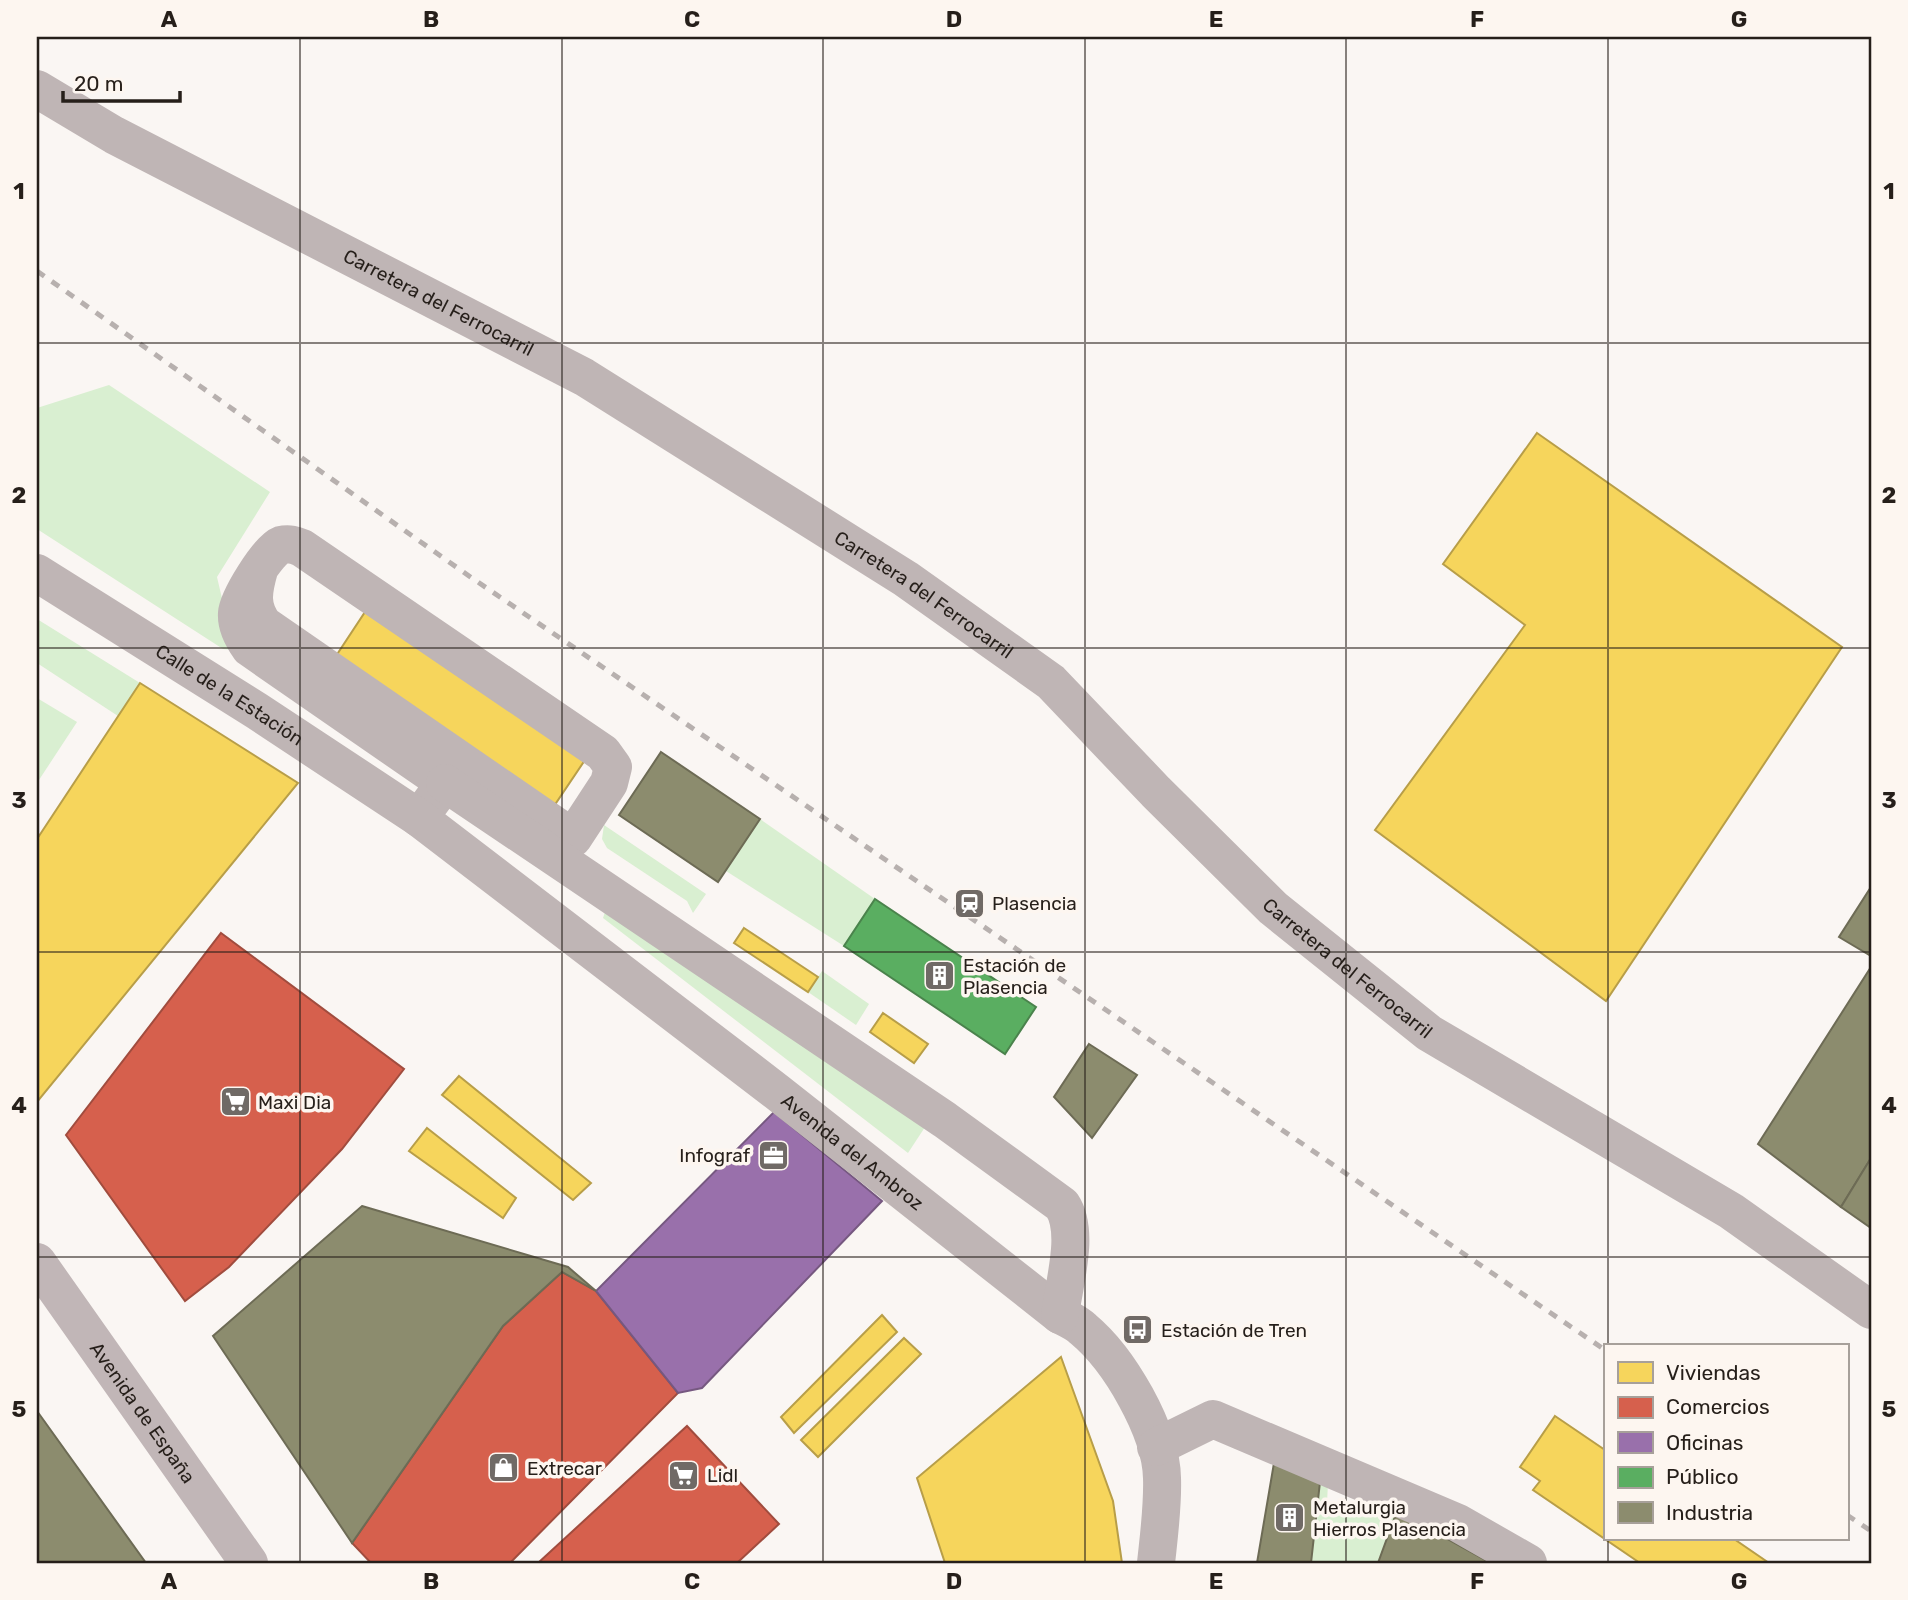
<svg xmlns="http://www.w3.org/2000/svg" width="1908" height="1600" viewBox="0 0 1908 1600" font-family="Rubik,sans-serif">
<rect width="100%" height="100%" fill="#faf6f3"/>
<g fill="#d9efd1">
<path d="M109,385L270,492L217,577L234,650L223,649L37,529V408Z"/>
<path d="M37,619L140,683L118,716L37,663Z"/>
<path d="M37,698L77,722L37,783Z"/>
<path d="M760,819L875,899L844,946L726,871Z"/>
<path d="M604,825L706,894L693,913L687,901L607,848L602,839Z"/>
<path d="M607,906L927,1124L908,1153L603,918Z"/>
<path d="M822,971L869,1004L856,1025L808,992Z"/>
<path d="M1321,1473L1328,1483L1327,1503L1355,1509L1367,1496L1397,1511L1378,1563H1311Z"/>
</g>
<g fill="#f6d55c" stroke="#b89e48" stroke-width="2">
<path d="M1537,433L1842,647L1606,1001L1375,830L1525,625L1443,564Z"/>
<path d="M367,609L587,757L554,806L334,659Z"/>
<path d="M140,683L298,783L37,1102V839Z"/>
<path d="M744,928L818,977L808,992L734,943Z"/>
<path d="M883,1013L928,1044L914,1063L870,1032Z"/>
<path d="M459,1076L591,1183L573,1200L442,1095Z"/>
<path d="M427,1128L516,1198L503,1218L409,1151Z"/>
<path d="M882,1315L897,1332L794,1433L781,1417Z"/>
<path d="M904,1338L921,1354L818,1457L801,1440Z"/>
<path d="M1061,1357L1113,1501L1122,1563H945L917,1478Z"/>
<path d="M1555,1416L1605,1450V1539H1734L1769,1563H1640L1533,1490L1540,1481L1520,1467Z"/>
</g>
<g fill="#d6604d" stroke="#a14c3e" stroke-width="2">
<path d="M221,933L404,1069L342,1149L229,1267L185,1301L66,1135Z"/>
<path d="M562,1272L596,1291L678,1393L510,1563H371L352,1543L503,1326Z"/>
<path d="M687,1426L779,1524L737,1563H538Z"/>
</g>
<path fill="#9970ab" stroke="#765880" stroke-width="2" d="M774,1112L882,1201L702,1388L678,1393L596,1291Z"/>
<path fill="#5aae61" stroke="#4a834c" stroke-width="2" d="M875,899L1036,1007L1005,1054L844,946Z"/>
<g fill="#8c8c6e" stroke="#6d6b55" stroke-width="2">
<path d="M661,752L760,819L718,882L619,815Z"/>
<path d="M1871,887V956L1839,937Z"/>
<path d="M1871,967V1158L1841,1207L1758,1144Z"/>
<path d="M1089,1044L1137,1075L1092,1138L1054,1097Z"/>
<path d="M1871,1158V1228L1841,1207Z"/>
<path d="M362,1206L568,1267L596,1291L562,1272L503,1326L352,1543L213,1336Z"/>
<path d="M37,1411L146,1563H37Z"/>
<path d="M1275,1457L1321,1473L1311,1563H1257Z"/>
<path d="M1397,1511L1491,1563H1378Z"/>
</g>
<g fill="none" stroke-linecap="round" stroke-linejoin="round">
<g stroke="#bfb5b5" stroke-width="38">
<path id="s1" d="M37,89L114,135L584,377L906,579L1051,682L1156,792L1273,908L1429,1033L1731,1211L1871,1310"/>
<path d="M259,570C253,591 250,607 264,625L573,838L609,783L613,767L603,753L302,548C295,545 289,543 281,545C268,550 238,599 237,613C236,626 242,637 250,648L445,783L419,818"/>
<path id="s2" d="M37,573L257,711L419,818L777,1092L1060,1315C1068,1319 1077,1323 1083,1329C1119,1359 1161,1430 1162,1478C1163,1506 1159,1535 1156,1563"/>
<path d="M445,783L945,1120L1062,1205C1080,1232 1064,1283 1060,1315"/>
<path d="M1156,1447L1213,1419L1458,1523L1528,1563"/>
</g>
<path stroke="#c1b6b7" stroke-width="38" id="s3" d="M37,1262L249,1563"/>
<g stroke="#b7b0ae" stroke-width="5" stroke-dasharray="9 9" stroke-linecap="butt">
<path d="M37,271L469,576L1605,1350"/>
<path d="M1847,1515L1871,1531"/>
</g>
</g>
<path fill="none" stroke="#261f1a" stroke-width="2" stroke-opacity="0.55" d="M300,37V1563M562,37V1563M823,37V1563M1085,37V1563M1346,37V1563M1608,37V1346M37,343H1871M37,648H1871M37,952H1871M37,1257H1871M1608,1539V1563"/>
<defs>
<symbol id="station-square" viewBox="-11 -11 22 22"><rect x="-9" y="-9" width="18" height="18" rx="4" fill="#706a66" stroke="#fdf6f0"/><path d="M-3-6H3Q5-6 5-4V2Q5 4 3 4L4.5 6H3L1.5 4h-3L-3 6H-4.5L-3 4Q-5 4-5 2V-4Q-5-6-3-6ZM-3.5-4v3h7v-3ZM-3.5 1v1.5H-2V1ZM2 1v1.5H3.5V1Z" fill="#fff"/></symbol>
<symbol id="building-square" viewBox="-11 -11 22 22"><rect x="-9" y="-9" width="18" height="18" rx="4" fill="#706a66" stroke="#fdf6f0"/><path d="M-4-6H4V6H1V3H-1V6H-4ZM-2.5-4.3h1.7v1.8h-1.7ZM.8-4.3h1.7v1.8H.8ZM-2.5-1h1.7V.8h-1.7ZM.8-1h1.7V.8H.8Z" fill="#fff"/></symbol>
<symbol id="supermarket-square" viewBox="-11 -11 22 22"><rect x="-9" y="-9" width="18" height="18" rx="4" fill="#706a66" stroke="#fdf6f0"/><path d="M-6-5.5h2.5l.6 2H6L4.5 2H-2.5L-4.4-4H-6ZM-1.5 3.2a1.3 1.3 0 1 0 .1 0ZM3 3.2a1.3 1.3 0 1 0 .1 0Z" fill="#fff"/></symbol>
<symbol id="office-square" viewBox="-11 -11 22 22"><rect x="-9" y="-9" width="18" height="18" rx="4" fill="#706a66" stroke="#fdf6f0"/><path d="M-6-3h4V-5.5h4V-3h4V5H-6ZM-1-4.5V-3h2v-1.5ZM-6 0V1H6V0Z" fill="#fff"/></symbol>
<symbol id="bus-square" viewBox="-11 -11 22 22"><rect x="-9" y="-9" width="18" height="18" rx="4" fill="#706a66" stroke="#fdf6f0"/><path d="M-5-6H5V4H4V6H2V4H-2V6H-4V4H-5ZM-3.5-4V0h7V-4ZM-3.5 1.2v1.5H-2V1.2ZM2 1.2v1.5H3.5V1.2Z" fill="#fff"/></symbol>
<symbol id="shop-square" viewBox="-11 -11 22 22"><rect x="-9" y="-9" width="18" height="18" rx="4" fill="#706a66" stroke="#fdf6f0"/><path d="M-5-2.5h2.3a2.7 3.5 0 0 1 5.4 0H5L5.5 6h-11ZM-1.5-2.5h3a1.5 2.3 0 0 0-3 0Z" fill="#fff"/></symbol>
</defs>
<g fill-rule="evenodd">
<use href="#station-square" x="952" y="886" width="35" height="35"/>
<use href="#building-square" x="922" y="958" width="35" height="35"/>
<use href="#supermarket-square" x="218" y="1084" width="35" height="35"/>
<use href="#office-square" x="756" y="1138" width="35" height="35"/>
<use href="#bus-square" x="1120" y="1312" width="35" height="35"/>
<use href="#shop-square" x="486" y="1450" width="35" height="35"/>
<use href="#supermarket-square" x="666" y="1458" width="35" height="35"/>
<use href="#building-square" x="1272" y="1500" width="35" height="35"/>
</g>
<g text-anchor="middle" dominant-baseline="central" stroke-width="7" stroke-linejoin="round" paint-order="stroke">
<g font-size="19" fill="#261f1a" stroke="#fdf6f0">
<text stroke="none"><textPath href="#s1" startOffset="455">Carretera del Ferrocarril</textPath></text>
<text stroke="none"><textPath href="#s1" startOffset="1022">Carretera del Ferrocarril</textPath></text>
<text stroke="none"><textPath href="#s2" startOffset="228">Calle de la Estación</textPath></text>
<text stroke="none"><textPath href="#s1" startOffset="1589">Carretera del Ferrocarril</textPath></text>
<text stroke="none"><textPath href="#s2" startOffset="1001">Avenida del Ambroz</textPath></text>
<text stroke="none"><textPath href="#s3" startOffset="184">Avenida de España</textPath></text>
</g>
<g font-size="19" fill="#261f1a" stroke="#fdf6f0" text-anchor="start">
<text x="992" y="903">Plasencia</text>
<text x="963" y="965">Estación de<tspan x="963" dy="22">Plasencia</tspan></text>
<text x="258" y="1102">Maxi Dia</text>
<text x="750" y="1155" text-anchor="end">Infograf</text>
<text x="1161" y="1330">Estación de Tren</text>
<text x="527" y="1468">Extrecar</text>
<text x="707" y="1475">Lidl</text>
<text x="1313" y="1507">Metalurgia<tspan x="1313" dy="22">Hierros Plasencia</tspan></text>
</g>
</g>
<rect width="1908" height="1600" fill="none" stroke="#fdf6f0" stroke-width="77"/>
<rect x="1604" y="1344" width="245" height="196" fill="#fdf6f0" stroke="#a7a09a" stroke-width="2"/>
<rect x="1618" y="1362" width="35" height="21" fill="#f6d55c" stroke="#a7a09a" stroke-width="2"/>
<text x="1666" y="1380" font-size="21" fill="#261f1a">Viviendas</text>
<rect x="1618" y="1397" width="35" height="21" fill="#d6604d" stroke="#a7a09a" stroke-width="2"/>
<text x="1666" y="1414" font-size="21" fill="#261f1a">Comercios</text>
<rect x="1618" y="1432" width="35" height="21" fill="#9970ab" stroke="#a7a09a" stroke-width="2"/>
<text x="1666" y="1450" font-size="21" fill="#261f1a">Oficinas</text>
<rect x="1618" y="1467" width="35" height="21" fill="#5aae61" stroke="#a7a09a" stroke-width="2"/>
<text x="1666" y="1484" font-size="21" fill="#261f1a">Público</text>
<rect x="1618" y="1502" width="35" height="21" fill="#8c8c6e" stroke="#a7a09a" stroke-width="2"/>
<text x="1666" y="1520" font-size="21" fill="#261f1a">Industria</text>
<path d="M63 91v10h117v-10" fill="none" stroke="#261f1a" stroke-width="3.5"/>
<text x="74" y="91" font-size="21" fill="#261f1a" stroke="#fdf6f0" stroke-width="5" paint-order="stroke">20 m</text>
<rect x="38" y="38" width="1832" height="1524" fill="none" stroke="#261f1a" stroke-width="2.5"/>
<g font-size="23" text-anchor="middle" font-weight="bold" fill="#261f1a">
<text x="169" y="27">A</text>
<text x="431" y="27">B</text>
<text x="692" y="27">C</text>
<text x="954" y="27">D</text>
<text x="1216" y="27">E</text>
<text x="1477" y="27">F</text>
<text x="1739" y="27">G</text>
<text x="19" y="199">1</text>
<text x="1889" y="199">1</text>
<text x="19" y="503">2</text>
<text x="1889" y="503">2</text>
<text x="19" y="808">3</text>
<text x="1889" y="808">3</text>
<text x="19" y="1113">4</text>
<text x="1889" y="1113">4</text>
<text x="19" y="1417">5</text>
<text x="1889" y="1417">5</text>
<text x="169" y="1589">A</text>
<text x="431" y="1589">B</text>
<text x="692" y="1589">C</text>
<text x="954" y="1589">D</text>
<text x="1216" y="1589">E</text>
<text x="1477" y="1589">F</text>
<text x="1739" y="1589">G</text>
</g>
</svg>
